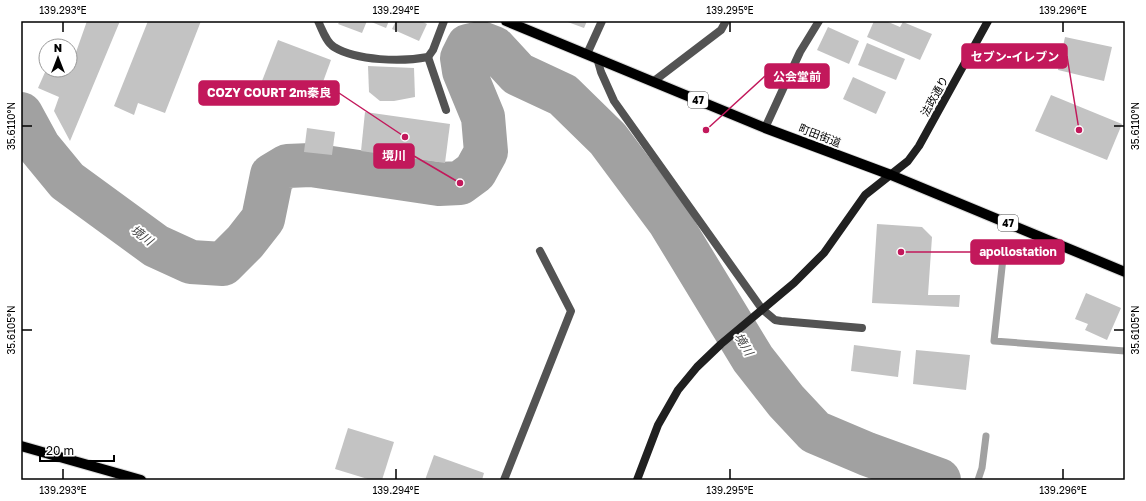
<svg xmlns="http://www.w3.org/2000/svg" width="1146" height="501" viewBox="0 0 1146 501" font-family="'Golos Text','Noto Sans JP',sans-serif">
<rect width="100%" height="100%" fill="#fff"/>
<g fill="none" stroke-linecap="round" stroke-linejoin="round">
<g stroke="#a1a1a1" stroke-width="7">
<path d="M1003,258L994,341L1125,351"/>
<path d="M978,480L982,468L986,436"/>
</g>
<path stroke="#a1a1a1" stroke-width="44" d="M21,114L39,147L67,181L156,246L191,262L223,264L245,242L263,219L272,175L287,166L311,165L439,184L460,183L475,172L486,152L483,117L464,71L462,58L468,46L481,43L494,48L518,74L563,95L608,139L669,221L753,359L786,401L815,432L867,454L939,480"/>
</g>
<g fill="#c3c3c3">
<path d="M87,21H120L70,141L54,111L59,97L38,88L46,70L69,72Z"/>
<path d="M148,21H201L165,113L138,103L134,115L114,106Z"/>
<path d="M340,21H367L362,33L338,24Z"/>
<path d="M369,21H389L386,28Z"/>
<path d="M396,21H421L427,24L419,41L392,29Z"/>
<path d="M565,21H587L584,28Z"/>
<path d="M874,21H886L900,27L903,22L932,34L920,60L867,37Z"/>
<path d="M828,27L859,41L849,64L817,50Z"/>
<path d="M1065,37L1112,47L1104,81L1058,70Z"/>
<path d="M278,40L331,60L316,101L262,81Z"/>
<path d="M867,43L905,59L896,80L858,65Z"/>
<path d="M368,66L414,68L415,97L394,101H380L369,92Z"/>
<path d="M853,77L886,92L876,114L843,99Z"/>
<path d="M1051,95L1122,124L1107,160L1035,131Z"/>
<path d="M365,112L450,124L445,163L361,151Z"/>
<path d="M307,128L335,132L332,155L304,152Z"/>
<path d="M877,224L922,227L932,237L928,295H960L959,307L872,303Z"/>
<path d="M1086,293L1121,308L1107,340L1085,330L1088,324L1075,319Z"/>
<path d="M854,345L901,351L898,377L851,371Z"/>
<path d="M916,350L970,355L966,390L913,384Z"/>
<path d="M348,428L394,442L382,480H371L335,469Z"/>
<path d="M434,455L484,473L482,480H425Z"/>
</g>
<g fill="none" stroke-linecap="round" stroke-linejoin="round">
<defs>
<g id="primary">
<path d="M506,21L765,128L891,175L1125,272"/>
<path d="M21,446L141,480"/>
</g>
</defs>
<use href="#primary" stroke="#dbdbdb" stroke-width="12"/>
<g stroke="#535353" stroke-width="8">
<path d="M318,21C322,29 326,42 334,47C357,61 402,62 428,57L433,50L444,21"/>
<path d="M587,54L602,21"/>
<path d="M428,57L446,110"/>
<path d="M654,81L721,30L726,21"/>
<path d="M765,128L800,52L819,21"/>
</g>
<g stroke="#535353" stroke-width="8">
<path d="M597,58L601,72L614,101L762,309L775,320L781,321L862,328"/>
<path d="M504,480L571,311L540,251"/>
</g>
<path stroke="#202020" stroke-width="8" d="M637,480L658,425L678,390L697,367L721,344L794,283L824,253L865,195L908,161L919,146L988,21"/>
<use href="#primary" stroke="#000" stroke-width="10"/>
</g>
<path fill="none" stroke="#000" stroke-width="1.5" d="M63,22V32M396,22V32M730,22V32M1063,22V32M22,126H32M1114,126H1124M22,330H32M1114,330H1124M63,469V479M396,469V479M730,469V479M1063,469V479"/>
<g text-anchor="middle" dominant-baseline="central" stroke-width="4" stroke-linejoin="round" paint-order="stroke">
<g fill="#fff" stroke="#4c4c4c" stroke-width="1">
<rect x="688" y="92" width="20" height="16" rx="3"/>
<rect x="998" y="215" width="20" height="16" rx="3"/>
</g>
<g font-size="10" font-weight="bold" fill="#000">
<text x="698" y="100">47</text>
<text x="1008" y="223">47</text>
</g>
<g font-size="11" fill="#000" stroke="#fff">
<text transform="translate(934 96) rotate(-61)">法政通り</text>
<text transform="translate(820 135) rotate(21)">町田街道</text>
</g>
<g font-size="12" font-style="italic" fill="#424242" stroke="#fff">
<text transform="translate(142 235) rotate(36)">境川</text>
<text transform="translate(744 344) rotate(59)">境川</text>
</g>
</g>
<path fill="none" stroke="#c2185b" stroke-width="1.5" d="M1079 130L1067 56M706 130L765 76M405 137L339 93M460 183L414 156M901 252L971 252"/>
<g fill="#c2185b" stroke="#fff" stroke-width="1.5">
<circle cx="1079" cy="130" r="4"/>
<circle cx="706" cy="130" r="4"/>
<circle cx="405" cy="137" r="4"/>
<circle cx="460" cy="183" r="4"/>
<circle cx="901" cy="252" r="4"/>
</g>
<g fill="#c2185b" stroke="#c2185b" stroke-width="1.5">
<rect x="962" y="44" width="105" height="24" rx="4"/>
<rect x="765" y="64" width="64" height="24" rx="4"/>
<rect x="199" y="81" width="140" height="24" rx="4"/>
<rect x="374" y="144" width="40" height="24" rx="4"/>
<rect x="971" y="240" width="93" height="24" rx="4"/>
</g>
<g font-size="12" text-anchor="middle" font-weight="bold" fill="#fff">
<text x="1015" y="61">セブン-イレブン</text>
<text x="797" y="81">公会堂前</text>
<text x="269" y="97">COZY COURT 2m秦良</text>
<text x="394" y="160">境川</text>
<text x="1018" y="256">apollostation</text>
</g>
<rect width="1146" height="501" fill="none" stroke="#ffffff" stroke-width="44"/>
<g transform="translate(58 58)"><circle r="19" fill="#ffffff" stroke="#999999"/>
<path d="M0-3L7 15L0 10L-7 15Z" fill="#000000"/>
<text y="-6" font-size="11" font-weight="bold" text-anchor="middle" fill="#000000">N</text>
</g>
<path d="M40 455v6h74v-6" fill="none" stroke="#000000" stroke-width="2"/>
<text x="46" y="455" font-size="12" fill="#000000" stroke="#ffffff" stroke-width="3" paint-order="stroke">20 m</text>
<rect x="22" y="22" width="1102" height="457" fill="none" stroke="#000" stroke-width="1.5"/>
<g font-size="10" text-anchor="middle" fill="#000">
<text x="63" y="14">139.293°E</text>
<text x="396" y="14">139.294°E</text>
<text x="730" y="14">139.295°E</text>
<text x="1063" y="14">139.296°E</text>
<text transform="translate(11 126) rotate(-90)" y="4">35.6110°N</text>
<text transform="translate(1135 126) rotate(-90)" y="4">35.6110°N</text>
<text transform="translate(11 330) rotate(-90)" y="4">35.6105°N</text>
<text transform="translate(1135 330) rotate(-90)" y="4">35.6105°N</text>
<text x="63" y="494">139.293°E</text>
<text x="396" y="494">139.294°E</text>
<text x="730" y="494">139.295°E</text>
<text x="1063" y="494">139.296°E</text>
</g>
</svg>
